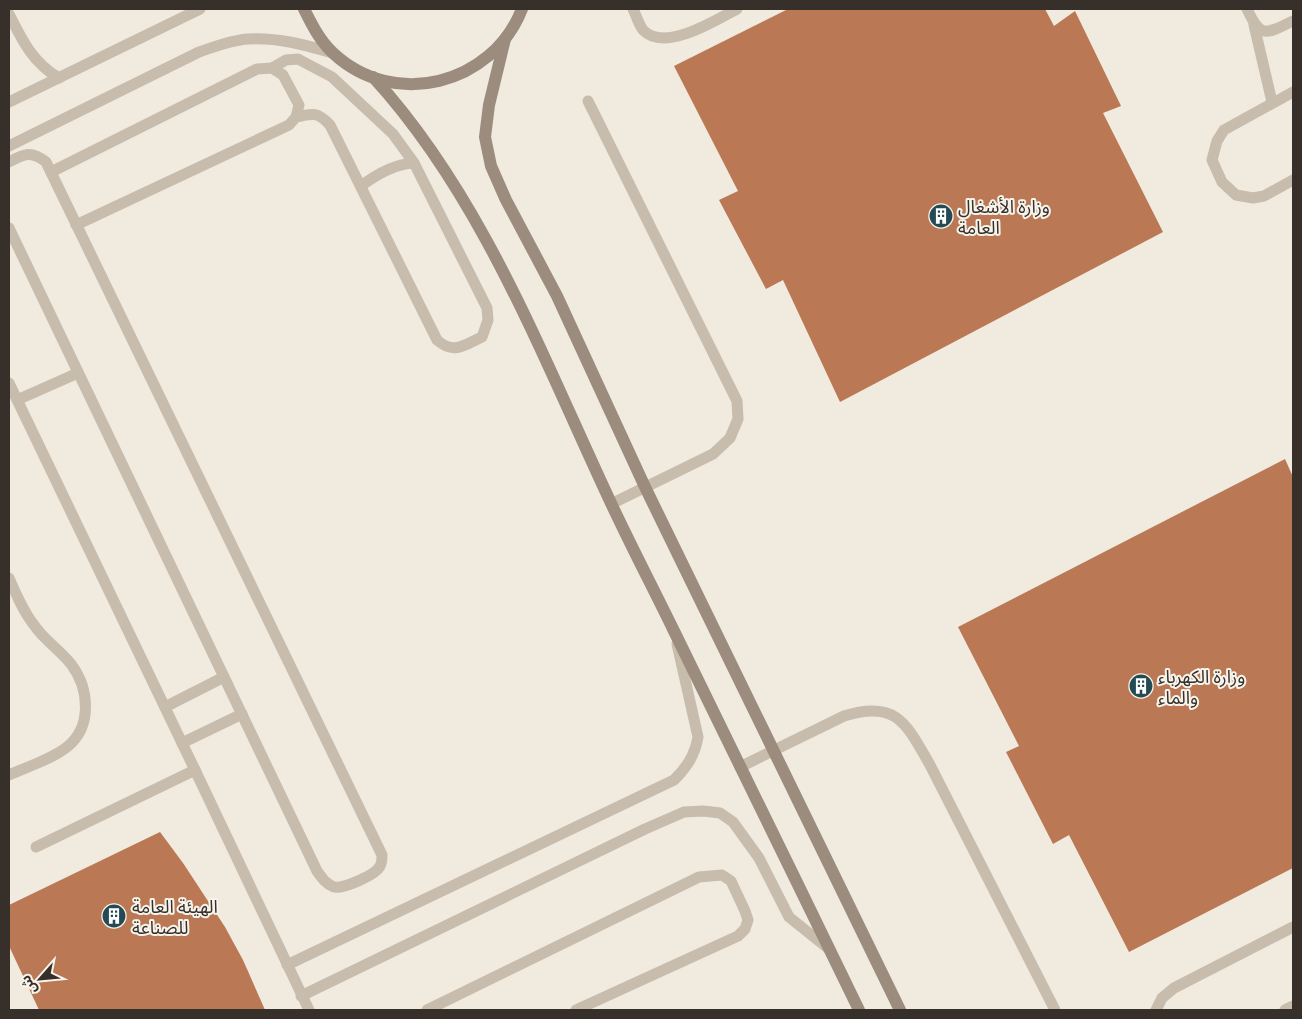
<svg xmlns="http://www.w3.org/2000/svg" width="1302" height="1019" viewBox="0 0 1302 1019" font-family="'IBM Plex Sans','Noto Sans Arabic',sans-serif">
<rect width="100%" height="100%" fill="#f0eadf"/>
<g fill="#ba7854">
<path d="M788,9H1045L1054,26L1075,11L1121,106L1103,113L1163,232L840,402L783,280L766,289L719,200L738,191L674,66Z"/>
<path d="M1285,459L1293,477V868L1129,952L1069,835L1053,844L1006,752L1019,746L958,627Z"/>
<path d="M160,832L183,863L225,927L243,960L265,1010H39L9,946V905Z"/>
</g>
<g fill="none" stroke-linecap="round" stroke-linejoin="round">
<g stroke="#c8bcac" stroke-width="11">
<path d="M633,9C636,15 639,25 643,30C665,53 715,20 737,9"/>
<path d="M1247,9C1261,39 1266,34 1293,21"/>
<path d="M9,14C22,40 33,63 59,78"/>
<path d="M1254,25L1272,102"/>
<path d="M272,68L286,60L298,59L332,77L393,134L414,163L487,308L488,320L482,337C464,345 454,355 437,340L330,125C318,112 313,113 296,117"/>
<path d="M1293,92L1224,130L1217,141L1212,160L1222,182L1236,195L1253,198L1264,196L1293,180"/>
<path d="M588,101L737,401L738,419L730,438L713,454L611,504"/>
<path d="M9,102L200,9"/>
<path d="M9,146L199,52C214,47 231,40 248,39C277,37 305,45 333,53"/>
<path d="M9,162C24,154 31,150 46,162L382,855C382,859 382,863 380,866C376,875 343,889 334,887C326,884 322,878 317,871L9,228"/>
<path d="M51,172L257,69L272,68L283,75L299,105L296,117L289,125L76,225"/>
<path d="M361,186C377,174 394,164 414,163"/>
<path d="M9,383L195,770L309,1010"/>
<path d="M17,400L78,373"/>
<path d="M9,578C16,594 23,611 34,625C44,640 60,650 71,664C89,688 93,726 67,747C52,759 27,767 9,775"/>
<path d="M165,707L224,677"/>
<path d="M182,743L242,714"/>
<path d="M740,767L844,716C897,699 907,725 930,765L1055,1010"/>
<path d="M36,847L195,770"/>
<path d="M287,965L674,780C687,767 695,755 698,737L677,644"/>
<path d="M301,996L645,829L684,812L703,811L720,813L733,822L759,858L789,917L829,949"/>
<path d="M427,1010L699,877L722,875L731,881L745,911L748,920L745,929L738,936L576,1010"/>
<path d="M1156,1010L1162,998L1174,988L1293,927"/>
<path d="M1285,1010L1293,1006"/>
</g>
<g stroke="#9b8c7e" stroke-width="12">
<path d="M304,9C312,25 320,41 333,53C394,110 492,85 522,9"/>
<path d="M505,39L489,105L485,137L491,166L506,200L557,296L645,487L900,1010"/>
<path d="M373,77C482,196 542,356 610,501C630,544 652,586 673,629C736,756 797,883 859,1010"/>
</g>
</g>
<defs>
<symbol id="building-disc" viewBox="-11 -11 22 22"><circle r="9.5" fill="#244b54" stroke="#f8f4eb"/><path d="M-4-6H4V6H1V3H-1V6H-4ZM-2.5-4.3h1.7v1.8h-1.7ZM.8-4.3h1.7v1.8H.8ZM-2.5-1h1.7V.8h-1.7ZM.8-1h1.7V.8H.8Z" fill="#fff"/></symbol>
</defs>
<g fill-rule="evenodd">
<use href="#building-disc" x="927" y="202" width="28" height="28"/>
<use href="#building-disc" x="1127" y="672" width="28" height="28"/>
<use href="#building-disc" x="100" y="902" width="28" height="28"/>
</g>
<g text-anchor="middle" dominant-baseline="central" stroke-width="4" stroke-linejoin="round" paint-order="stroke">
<g font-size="18" fill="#362f2a" stroke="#f8f4eb" text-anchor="start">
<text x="958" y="206">وزارة الأشغال<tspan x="958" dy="21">العامة</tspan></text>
<text x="1158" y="676">وزارة الكهرباء<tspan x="1158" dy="21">والماء</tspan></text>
<text x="132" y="906">الهيئة العامة<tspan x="132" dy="21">للصناعة</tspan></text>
</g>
</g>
<rect width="1302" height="1019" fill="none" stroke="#362f2a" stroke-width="20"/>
<g transform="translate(40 979) rotate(243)" stroke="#f8f4eb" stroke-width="4" paint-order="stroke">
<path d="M0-4L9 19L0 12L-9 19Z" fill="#362f2a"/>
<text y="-8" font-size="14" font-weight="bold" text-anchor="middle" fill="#362f2a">ش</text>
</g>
</svg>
